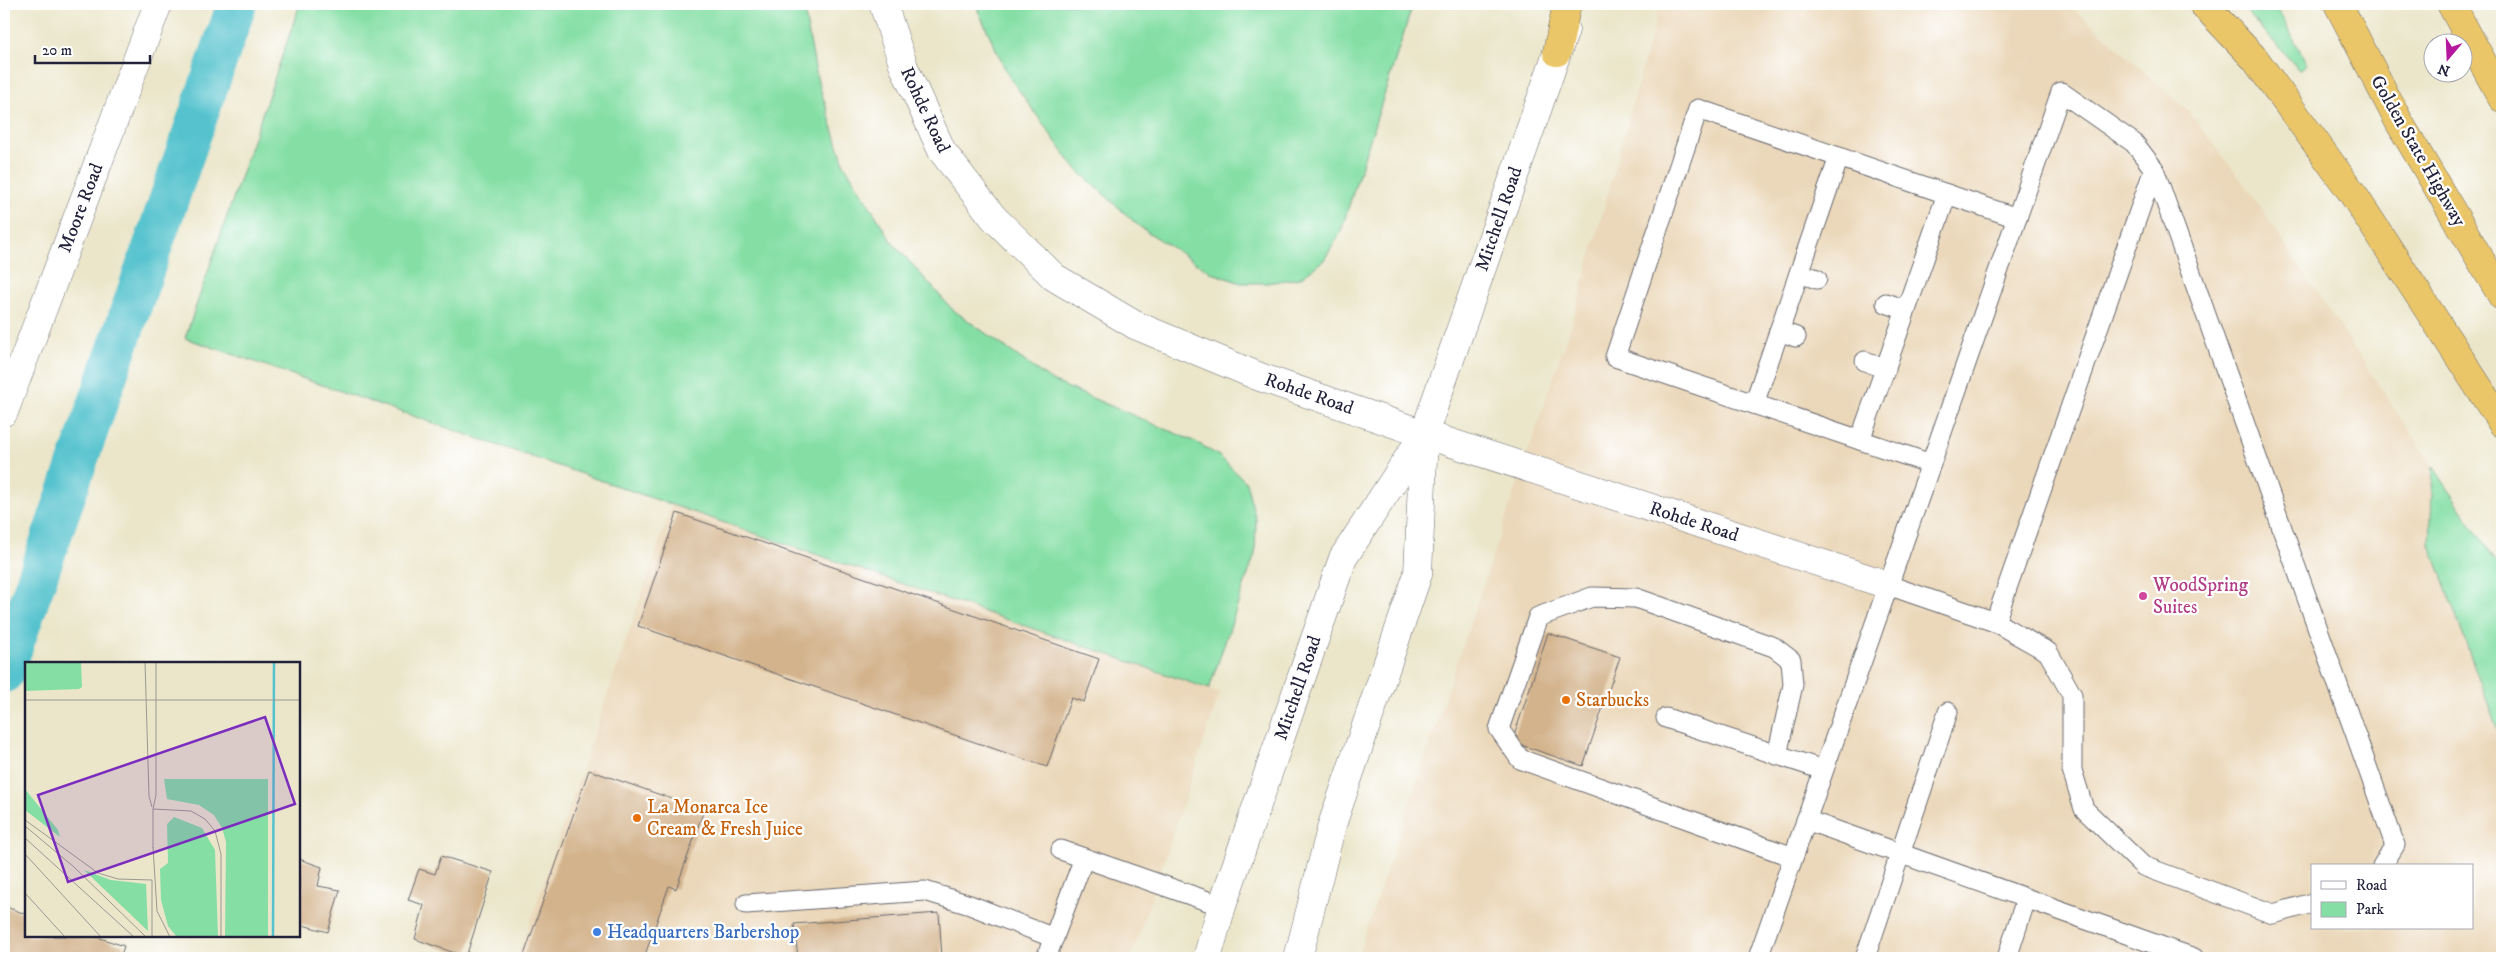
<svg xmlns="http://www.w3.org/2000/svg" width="2506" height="962" viewBox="0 0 2506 962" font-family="'IM FELL DW Pica',serif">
<rect width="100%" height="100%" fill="#fff"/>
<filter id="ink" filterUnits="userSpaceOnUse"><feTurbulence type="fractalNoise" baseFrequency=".02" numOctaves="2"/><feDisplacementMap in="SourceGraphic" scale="10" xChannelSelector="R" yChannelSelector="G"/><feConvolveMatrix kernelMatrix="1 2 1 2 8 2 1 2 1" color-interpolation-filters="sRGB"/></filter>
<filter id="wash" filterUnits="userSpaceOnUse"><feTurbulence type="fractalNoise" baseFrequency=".0096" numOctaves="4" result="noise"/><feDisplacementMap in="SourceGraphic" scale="20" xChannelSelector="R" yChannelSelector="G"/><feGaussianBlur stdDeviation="1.12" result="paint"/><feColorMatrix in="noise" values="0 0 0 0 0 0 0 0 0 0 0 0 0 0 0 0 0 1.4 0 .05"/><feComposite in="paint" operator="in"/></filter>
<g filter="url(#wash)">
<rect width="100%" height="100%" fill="#ebe6ca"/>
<g fill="#ebd8ba" fill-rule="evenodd">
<path d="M1660,4H2066L2095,27L2189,112L2246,186L2433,466L2430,545L2502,742V958H1357L1575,313ZM2312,866H2472V928H2312Z"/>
<path d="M672,505L1220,693L1131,958H518Z"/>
</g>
<g fill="#85dfa5" stroke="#548070">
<path d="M300,4H803L817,78L844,164L892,242L952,309L1052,381L1196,442L1219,456L1246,482L1256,520L1255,554L1209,689L185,338Z"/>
<path d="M975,4H1413L1340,234L1324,260L1300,278L1267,283H1241L1212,273L1140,227L1074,167L1008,75Z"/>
<path d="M2240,4H2275L2307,64L2300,71Z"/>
<path d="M2433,466L2502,571V742L2430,545Z"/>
</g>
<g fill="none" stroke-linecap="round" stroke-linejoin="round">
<path stroke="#55c2cd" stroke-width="40" d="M4,673L237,4"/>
</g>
<g id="blocks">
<g fill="#d3b38c">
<path d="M677,513L1099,659L1084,702L1071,698L1047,767L638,626Z"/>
<path d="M1548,633L1620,657L1583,766L1512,742Z"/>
<path d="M589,770L704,810L676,889L669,886L644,958H523Z"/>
<path d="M441,856L493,872L466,957L415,939L424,905L408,900L419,869L435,874Z"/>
<path d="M299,859L322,867L318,886L340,890L328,932L299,924Z"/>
<path d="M6,907L26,914V936H94L124,946L120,958H4Z"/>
<path d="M939,913L942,958H798L794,924Z"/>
</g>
</g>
</g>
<g filter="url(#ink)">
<use href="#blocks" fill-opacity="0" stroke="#68676d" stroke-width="1"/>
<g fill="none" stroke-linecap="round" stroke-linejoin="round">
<defs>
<g id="service">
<path d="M1799,273L1817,279"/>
<path d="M1886,303L1906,310"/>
<path d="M1779,331L1796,337"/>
<path d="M1865,361L1886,369"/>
<path d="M1754,404L1839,157"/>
<path d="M1860,440L1947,194"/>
<path d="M1931,464L1615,357L1698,109L2017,218"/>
<path d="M1888,585L1995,622L2048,652L2072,695V770L2084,809L2143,866L2273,914L2312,903"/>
<path d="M1995,622L2154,169"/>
<path d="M1666,718L1823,770"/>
<path d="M1777,755L1793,685L1791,660L1774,647L1636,598L1592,597L1538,617L1499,729L1520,759L1793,857"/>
<path d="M1806,820L2194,958"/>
<path d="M1061,850L1222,906"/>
<path d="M746,904L925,891L970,905L1054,938"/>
<path d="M1046,958L1084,858"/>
<path d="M1758,958L2061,92L2134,143L2154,169L2395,845L2382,866"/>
<path d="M1865,958L1948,712"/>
<path d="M2007,958L2026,899"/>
</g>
<g id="minor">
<path d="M4,412L158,4"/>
<path d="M1424,434L1888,585"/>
</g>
<g id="tertiary">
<path d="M883,4L904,67L942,151L993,217L1054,277L1135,325L1260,377L1424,434"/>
<path d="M1207,958L1222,906L1343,558L1424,434L1565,30"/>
<path d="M1298,958L1332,825L1418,574L1424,435"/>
</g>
<g id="motorway">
<path d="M2203,4L2255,59L2353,194L2502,423"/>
<path d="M2338,4L2399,122L2502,296"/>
<path d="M2451,4L2502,98"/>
<path d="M1557,52L1567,4"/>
</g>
</defs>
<use href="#service" stroke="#68676d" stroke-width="21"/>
<use href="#minor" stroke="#68676d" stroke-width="29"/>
<use href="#tertiary" stroke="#68676d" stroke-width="29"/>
<use href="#motorway" stroke="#68676d" stroke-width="29"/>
<use href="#service" stroke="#fff" stroke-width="19"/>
<use href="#minor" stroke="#fff" stroke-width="28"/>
<use href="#tertiary" stroke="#fff" stroke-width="28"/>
<use href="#motorway" stroke="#ebc669" stroke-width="28"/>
</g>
</g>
<circle fill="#d1479c" stroke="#fff" stroke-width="2" cx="2143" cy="596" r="5"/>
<g fill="#e8710a" stroke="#fff" stroke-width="2">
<circle cx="1566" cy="700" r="5"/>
<circle cx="637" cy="818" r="5"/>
</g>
<circle fill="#3f7fe0" stroke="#fff" stroke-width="2" cx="597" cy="932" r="5"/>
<g text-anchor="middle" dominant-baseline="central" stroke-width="4.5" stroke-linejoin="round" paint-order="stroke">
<g font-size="19" fill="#22223b" stroke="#fff">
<text transform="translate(925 110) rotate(65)">Rohde Road</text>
<text transform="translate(2418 151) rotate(60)">Golden State Highway</text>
<text transform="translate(81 208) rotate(-69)">Moore Road</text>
<text transform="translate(1499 219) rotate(-71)">Mitchell Road</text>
<text transform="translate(1309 394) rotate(19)">Rohde Road</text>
<text transform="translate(1694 522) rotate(18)">Rohde Road</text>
<text transform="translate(1298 688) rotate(-71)">Mitchell Road</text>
</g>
<g font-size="19" fill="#b23c85" stroke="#fff" text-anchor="start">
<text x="2153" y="585">WoodSpring<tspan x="2153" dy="22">Suites</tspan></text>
</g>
<g font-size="19" fill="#c56008" stroke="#fff" text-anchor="start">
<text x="1576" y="700">Starbucks</text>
<text x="647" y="807">La Monarca Ice<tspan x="647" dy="22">Cream &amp; Fresh Juice</tspan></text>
</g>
<g font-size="19" fill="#366cbe" stroke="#fff" text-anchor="start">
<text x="607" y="932">Headquarters Barbershop</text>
</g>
</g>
<g transform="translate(25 662)">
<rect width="275" height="275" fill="#ebe6ca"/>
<path d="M0,0H56L57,25L54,27L0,29ZM139,117H243V275H200L201,180L197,166L189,153L174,143L142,137ZM0,127L33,168L35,175L0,148ZM149,155L177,166L190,188L193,275H152L143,264L136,238L135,207L143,201L142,162ZM59,208L86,218L121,222L123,269Z" fill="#85dfa5"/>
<path fill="none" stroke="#55c2cd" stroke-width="2.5" d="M248,275L249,0"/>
<path fill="none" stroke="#9b9891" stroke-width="1" d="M120,0L124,134L127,145M0,38H275M128,147L166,149L180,157L190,169L196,192V275M0,158L73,211L93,217L127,218M0,164L49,205L121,275M0,176L109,275M128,185L132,249L145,275M128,186V147L131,133V0M0,192L76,275M0,231L40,275M127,275V218"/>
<path fill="#7b2cbf" fill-opacity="0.15" stroke="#7b2cbf" stroke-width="2.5" d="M240,55L270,142L43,220L13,133Z"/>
<rect width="275" height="275" fill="none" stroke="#22223b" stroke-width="2.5"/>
</g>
<rect width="2506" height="962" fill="none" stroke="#fff" stroke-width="20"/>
<rect x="2311" y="864" width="162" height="65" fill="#ffffff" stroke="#a7a7b1"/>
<rect x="2321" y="881" width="25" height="8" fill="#ffffff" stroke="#a7a7b1"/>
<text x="2356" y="890" font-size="15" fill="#22223b">Road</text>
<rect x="2321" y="902" width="25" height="15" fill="#85dfa5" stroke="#a7a7b1"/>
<text x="2356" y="914" font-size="15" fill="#22223b">Park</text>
<g transform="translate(2448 58) rotate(199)"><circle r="24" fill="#ffffff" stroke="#a7a7b1"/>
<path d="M0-4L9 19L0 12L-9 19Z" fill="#b5179e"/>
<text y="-8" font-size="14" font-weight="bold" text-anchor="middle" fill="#22223b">N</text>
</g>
<path d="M35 55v8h115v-8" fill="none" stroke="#22223b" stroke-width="2.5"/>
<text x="42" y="55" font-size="15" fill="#22223b" stroke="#ffffff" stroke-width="4" paint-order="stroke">20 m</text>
</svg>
